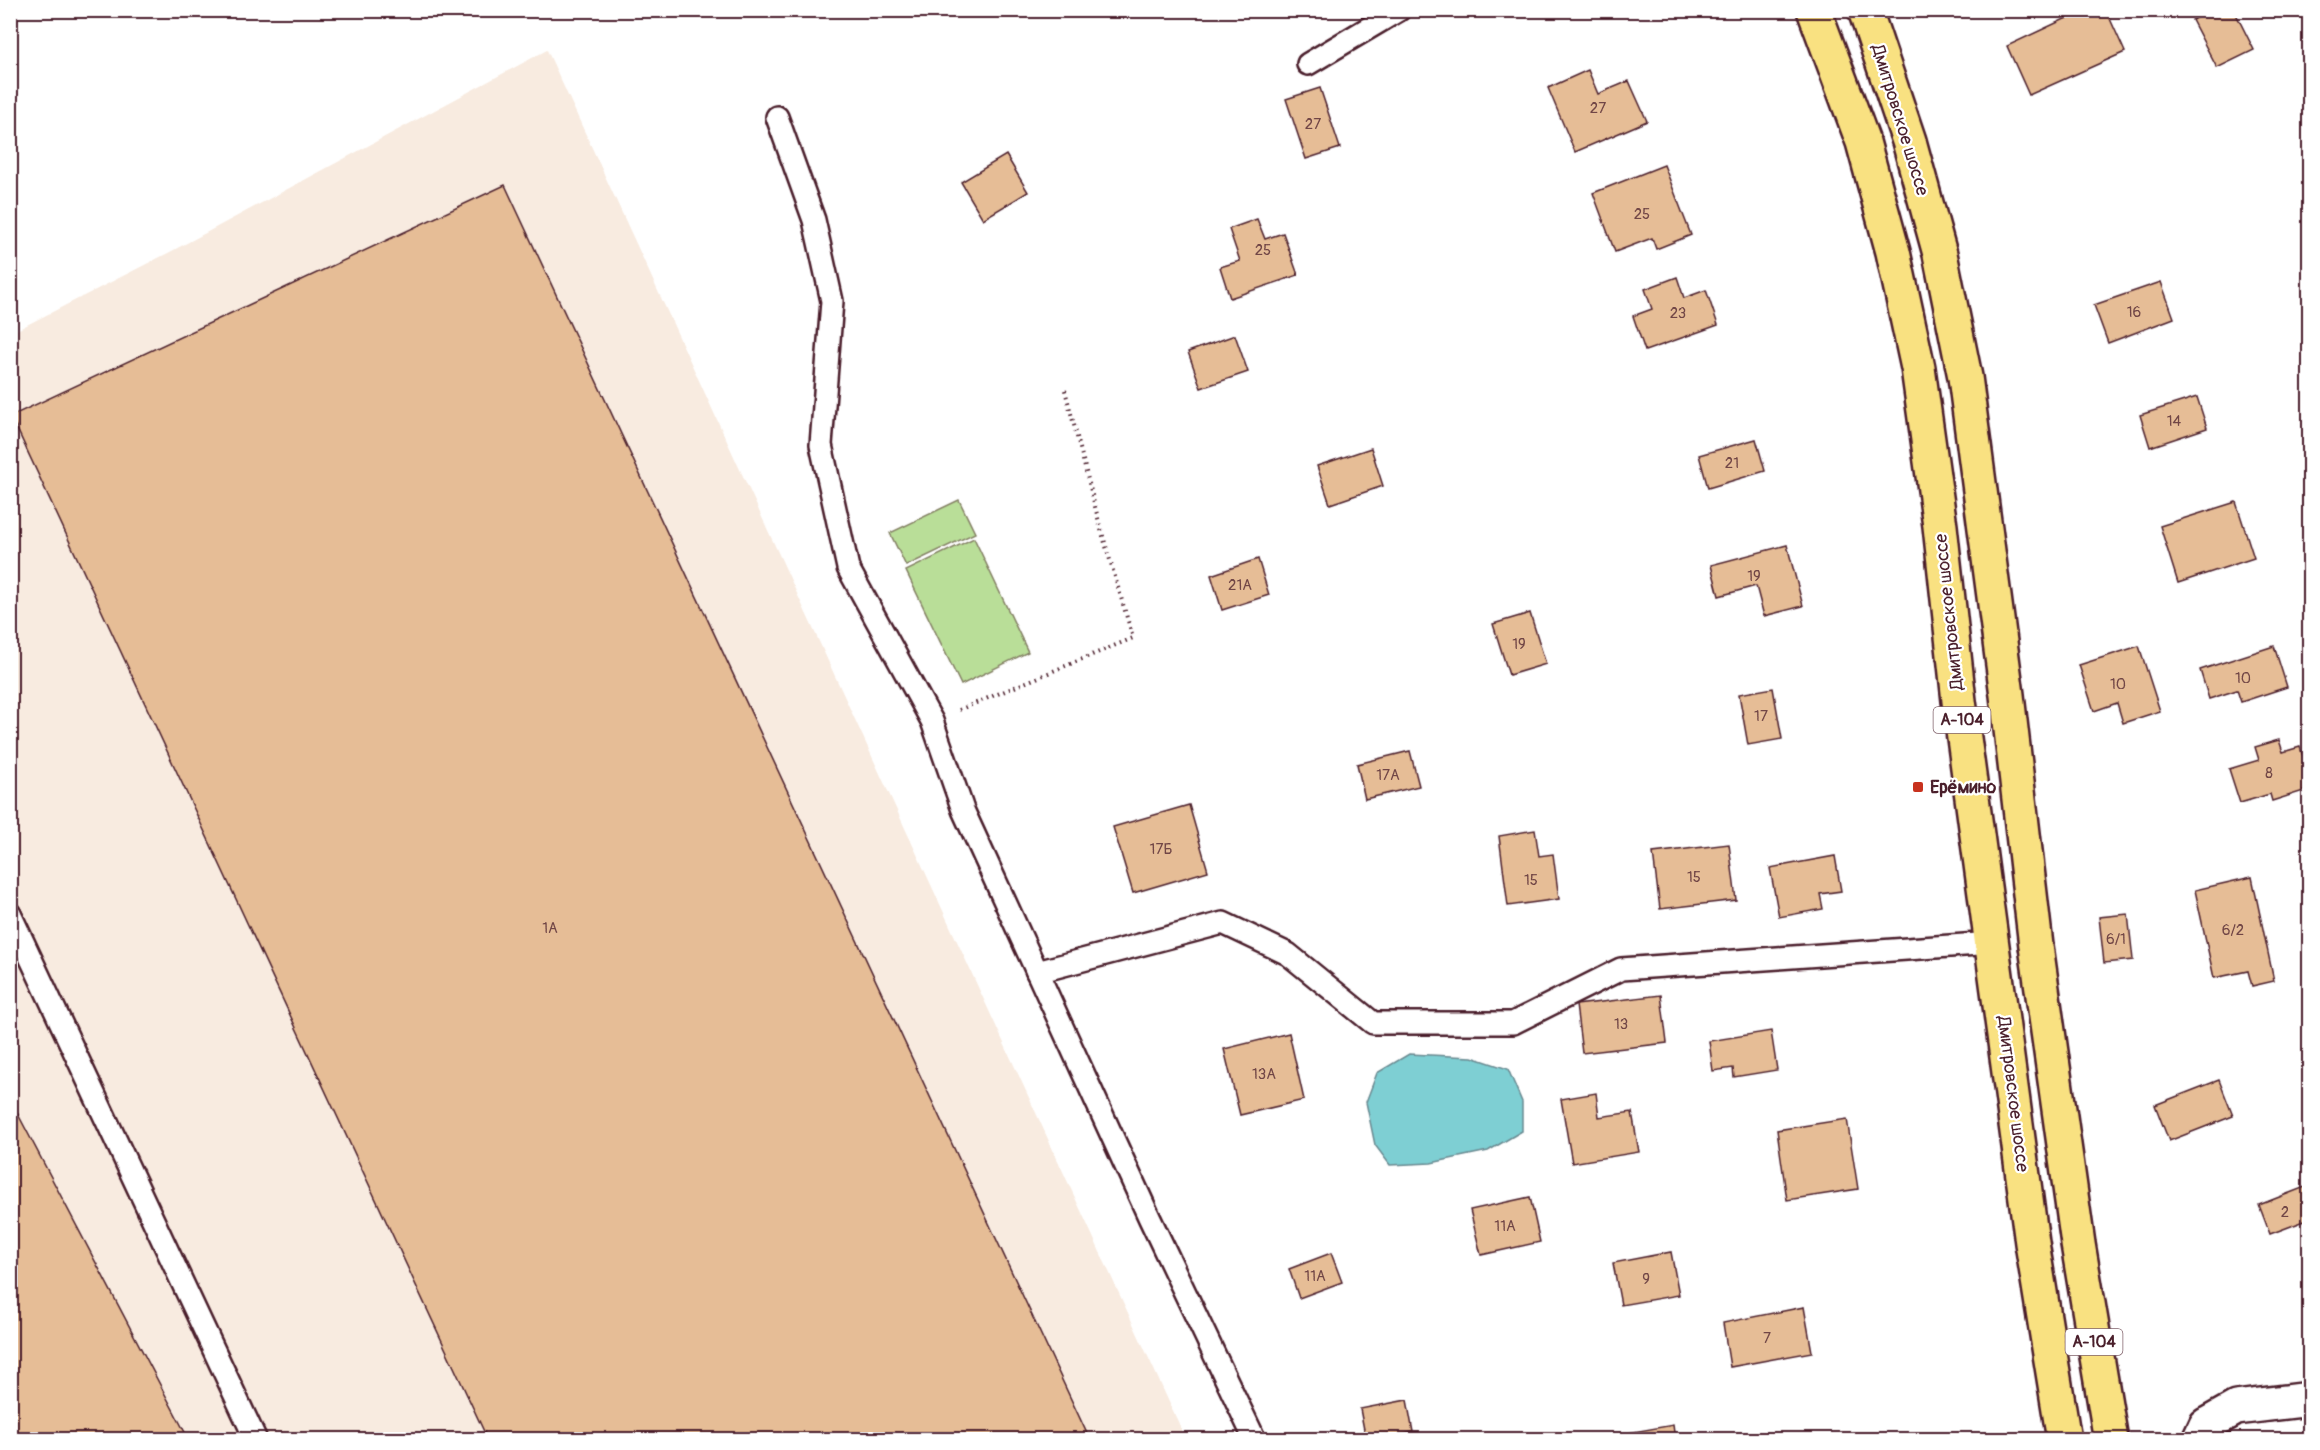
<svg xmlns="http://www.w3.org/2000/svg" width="2320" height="1450" viewBox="0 0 2320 1450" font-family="Pangolin,sans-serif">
<rect width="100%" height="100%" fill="#fff"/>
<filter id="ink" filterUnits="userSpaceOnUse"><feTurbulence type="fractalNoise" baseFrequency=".0167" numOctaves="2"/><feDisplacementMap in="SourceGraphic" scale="12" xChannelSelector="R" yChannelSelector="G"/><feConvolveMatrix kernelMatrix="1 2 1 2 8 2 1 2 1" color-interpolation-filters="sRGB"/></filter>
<g filter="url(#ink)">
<path fill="#f8ebe0" d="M547,50L1186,1439L11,1440V333L170,252Z"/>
<g fill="#b9de98" stroke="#827e62" stroke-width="1.5">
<path d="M959,500L975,533L906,566L890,533Z"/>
<path d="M974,538L1028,652L961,685L906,571Z"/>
</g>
<path fill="#7ecfd3" stroke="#698990" stroke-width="1.5" d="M1409,1054L1472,1057L1508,1069L1522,1102V1131L1488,1151L1431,1163L1390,1165L1375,1145L1366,1102L1377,1073Z"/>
<g fill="#e6bd96" stroke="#4a1f2b" stroke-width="1.5">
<path d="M2084,10H2106L2125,52L2029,95L2007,46Z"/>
<path d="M2210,10H2234L2254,50L2217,68L2192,20Z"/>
<path d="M1588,70L1598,94L1629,81L1647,121L1575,152L1548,88Z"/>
<path d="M1320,88L1340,148L1306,159L1286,99Z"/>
<path d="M1006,155L1028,192L983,219L961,182Z"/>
<path d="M1664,165L1691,235L1656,249L1652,238L1615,252L1593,193Z"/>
<path d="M505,185L1090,1440H488L11,416Z"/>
<path d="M1257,219L1265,239L1283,233L1298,275L1230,298L1220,267L1240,261L1229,229Z"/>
<path d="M1677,277L1684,298L1706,290L1718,325L1645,351L1633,316L1652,309L1645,289Z"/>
<path d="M2161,282L2174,318L2108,343L2094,305Z"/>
<path d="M1235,335L1248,372L1201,388L1188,352Z"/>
<path d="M2197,397L2207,428L2150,447L2140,415Z"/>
<path d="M1756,439L1765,471L1708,488L1699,455Z"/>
<path d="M1371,448L1383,486L1330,504L1317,466Z"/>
<path d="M2236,502L2254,558L2178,583L2160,526Z"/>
<path d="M1787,545L1803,606L1764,616L1756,586L1719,596L1711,565Z"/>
<path d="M1258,559L1269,595L1222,610L1211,575Z"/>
<path d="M1530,613L1546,664L1509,675L1493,624Z"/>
<path d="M2139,646L2160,711L2123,723L2117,703L2094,711L2079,665Z"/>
<path d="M2274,646L2287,687L2241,702L2237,690L2209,699L2200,670Z"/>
<path d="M1773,688L1782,739L1748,745L1739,694Z"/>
<path d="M2279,740L2283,752L2300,747L2310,778V789L2272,801L2270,794L2240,803L2229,769L2259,760L2255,747Z"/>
<path d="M1410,751L1419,786L1365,799L1357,764Z"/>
<path d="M1189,805L1208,871L1133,893L1113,827Z"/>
<path d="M1535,830L1539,856L1553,854L1559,899L1508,906L1499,836Z"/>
<path d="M1729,844L1736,900L1660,909L1653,853Z"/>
<path d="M1835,856L1841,891L1820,894L1823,909L1779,917L1770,868Z"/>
<path d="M2252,877L2274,981L2252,986L2248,971L2214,978L2195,890Z"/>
<path d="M2128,914L2133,960L2104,963L2099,917Z"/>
<path d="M1661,995L1667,1043L1582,1053L1576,1005Z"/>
<path d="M1771,1031L1777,1070L1734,1077L1733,1068L1713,1071L1709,1041Z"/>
<path d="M1289,1033L1304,1100L1240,1115L1224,1049Z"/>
<path d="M2219,1080L2233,1116L2169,1141L2155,1105Z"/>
<path d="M1596,1093L1599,1117L1632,1112L1639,1152L1572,1163L1561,1099Z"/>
<path d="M10,1099L189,1440H10Z"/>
<path d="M1847,1119L1858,1189L1787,1200L1777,1130Z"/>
<path d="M2310,1185V1219L2270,1234L2259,1205Z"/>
<path d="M1530,1197L1540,1242L1481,1255L1470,1210Z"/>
<path d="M1671,1252L1679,1295L1621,1305L1613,1263Z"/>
<path d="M1331,1253L1342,1282L1299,1298L1289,1269Z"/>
<path d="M1804,1307L1812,1352L1730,1367L1723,1323Z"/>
<path d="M1407,1400L1413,1432L1378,1440H1366L1360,1409Z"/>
<path d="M1673,1425L1675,1440H1611L1610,1436Z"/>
</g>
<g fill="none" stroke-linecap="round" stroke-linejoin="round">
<defs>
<g id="service">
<path d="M1308,64L1399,10"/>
<path d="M777,117L814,220L832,301L821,445L848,568L932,721L963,810L1150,1219L1255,1440"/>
<path d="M10,914L256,1440"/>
<path d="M1037,972L1223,923L1288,954L1373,1023H1513L1621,969L1993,943"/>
</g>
<path id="minor" d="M2199,1440L2206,1425L2236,1408L2310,1399"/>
<g id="trunk">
<path d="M1814,10L1863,142L1893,252L1918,368L1940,526L1959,701L2032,1243L2064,1440"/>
<path d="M1865,10L1909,141L1940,254L1965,377L2007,695L2036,946L2078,1244L2111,1440"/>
</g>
</defs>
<use href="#service" stroke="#4a1f2b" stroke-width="26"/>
<use href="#minor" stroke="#4a1f2b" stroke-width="38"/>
<use href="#trunk" stroke="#4a1f2b" stroke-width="38"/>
<path stroke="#4a1f2b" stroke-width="4" stroke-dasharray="1.5 4.5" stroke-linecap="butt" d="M959,710L1133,638L1100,526L1065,390"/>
<use href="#service" stroke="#fff" stroke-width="21"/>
<use href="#minor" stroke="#fff" stroke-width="33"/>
<use href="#trunk" stroke="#f9e181" stroke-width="33"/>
</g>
</g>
<rect fill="#c8321e" stroke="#fff" stroke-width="2" x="1912" y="781" width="12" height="12" rx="3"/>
<g text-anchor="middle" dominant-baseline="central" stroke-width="4.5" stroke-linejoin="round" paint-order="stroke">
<g font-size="15" fill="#714646">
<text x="1598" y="108">27</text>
<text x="1313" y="124">27</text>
<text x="1642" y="214">25</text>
<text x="1263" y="250">25</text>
<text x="2134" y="312">16</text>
<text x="1678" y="313">23</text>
<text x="2174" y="421">14</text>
<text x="1732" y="463">21</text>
<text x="1754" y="576">19</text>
<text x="1240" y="585">21А</text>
<text x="1519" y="644">19</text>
<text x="2243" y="678">10</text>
<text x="2118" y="684">10</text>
<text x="1761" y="716">17</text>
<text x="2269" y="773">8</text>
<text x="1388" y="775">17А</text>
<text x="1161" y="849">17Б</text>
<text x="1694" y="877">15</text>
<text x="1531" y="880">15</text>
<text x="550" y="928">1А</text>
<text x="2233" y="930">6/2</text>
<text x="2116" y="939">6/1</text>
<text x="1621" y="1024">13</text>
<text x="1264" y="1074">13А</text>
<text x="2285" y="1212">2</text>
<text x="1505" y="1226">11А</text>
<text x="1315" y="1276">11А</text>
<text x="1646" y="1279">9</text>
<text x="1767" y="1338">7</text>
</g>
<g fill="#fff" stroke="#80626b" stroke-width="1.5">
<rect x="1933.5" y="707" width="57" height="26" rx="4.5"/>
<rect x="2065.5" y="1329" width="57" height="26" rx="4.5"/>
</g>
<g font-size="16" font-weight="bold" fill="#4a1f2b">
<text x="1962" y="720">А-104</text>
<text x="2094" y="1342">А-104</text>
</g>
<g font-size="18" fill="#4a1f2b" stroke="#fff">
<text transform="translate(1900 120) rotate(73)">Дмитровское шоссе</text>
<text transform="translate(1949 612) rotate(-96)">Дмитровское шоссе</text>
<text transform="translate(2013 1094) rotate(83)">Дмитровское шоссе</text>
</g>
<g font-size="18" font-weight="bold" fill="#4a1f2b" stroke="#fff" text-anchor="start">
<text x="1930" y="787">Ерёмино</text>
</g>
</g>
<rect width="2320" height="1450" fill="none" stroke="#fff" stroke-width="36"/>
<rect x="18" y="18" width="2284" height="1414" fill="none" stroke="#4a1f2b" stroke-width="2" filter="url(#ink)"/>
</svg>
